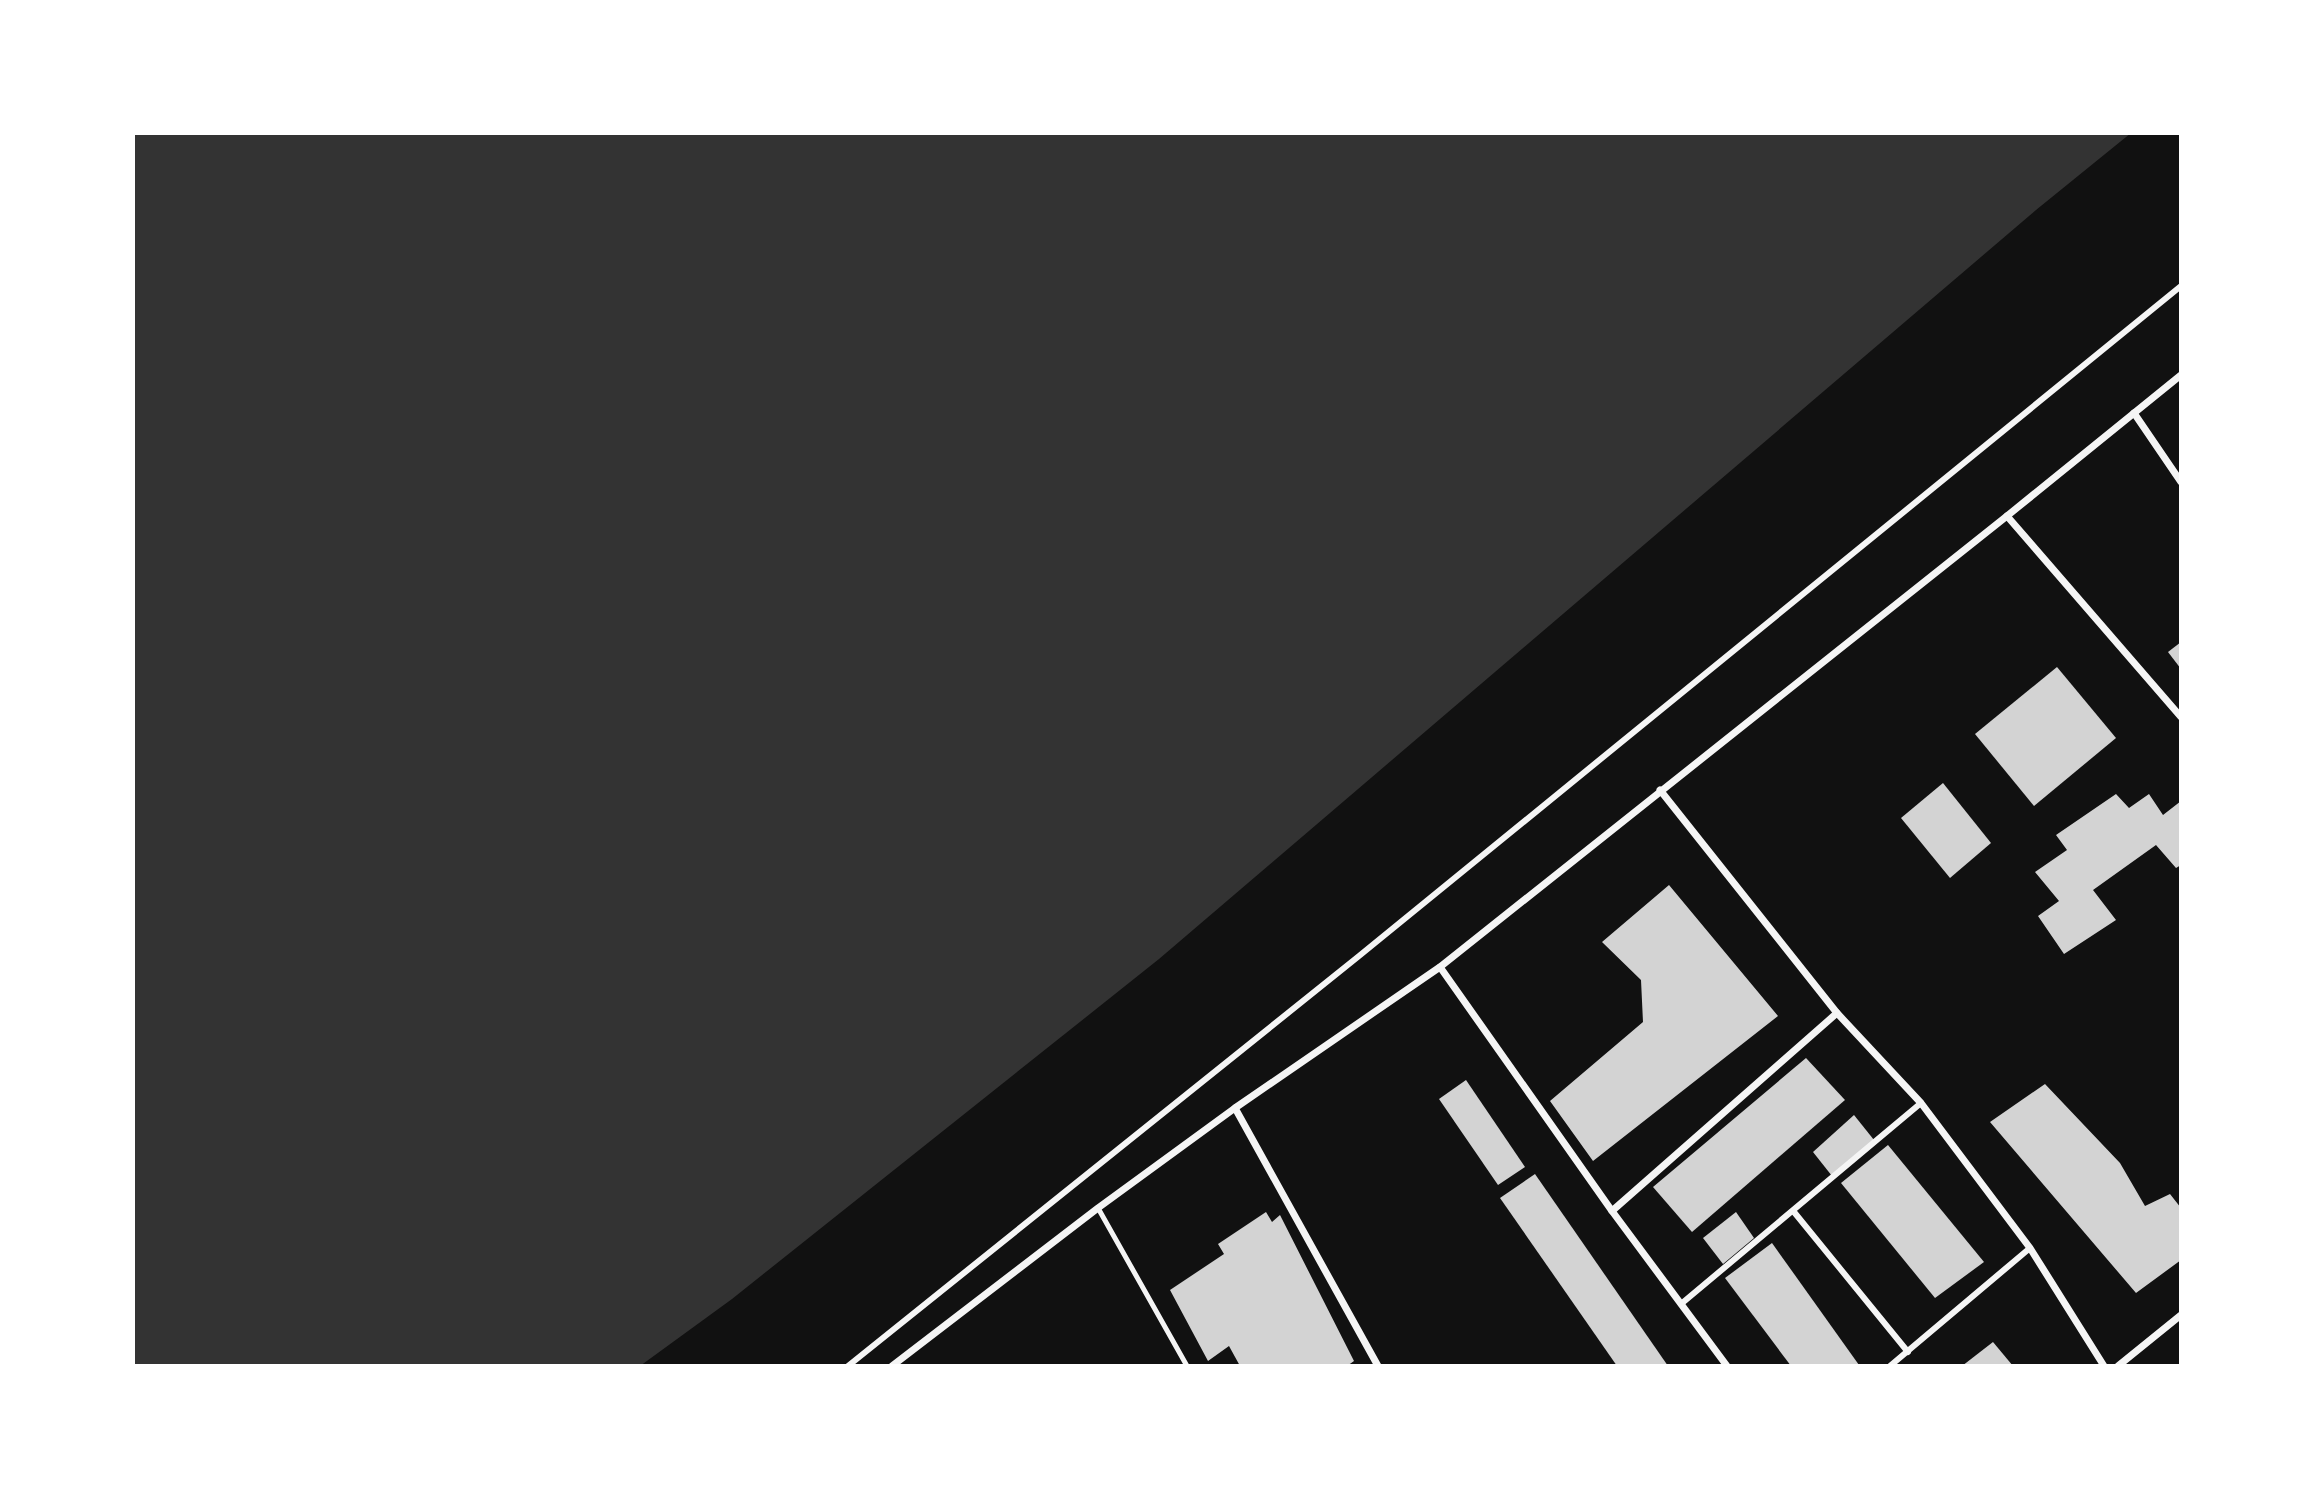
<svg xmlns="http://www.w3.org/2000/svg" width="2314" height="1499" viewBox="0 0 2314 1499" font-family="'Fira Sans Condensed',sans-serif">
<rect width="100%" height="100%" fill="#111"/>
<path fill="#333" d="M133,133H2131L2036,210L1159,959L732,1299L640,1366H133Z"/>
<g fill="#d3d3d3">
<path d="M2181,642V669L2168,652Z"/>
<path d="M2057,667L2116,738L2034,806L1975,734Z"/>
<path d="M1943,783L1991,843L1950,878L1901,818Z"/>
<path d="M2116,794L2129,808L2149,794L2163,815L2181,801V865L2176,868L2156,845L2093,890L2116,920L2064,954L2038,916L2059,901L2035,872L2067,850L2056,835Z"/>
<path d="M1669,885L1778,1016L1593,1161L1550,1101L1643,1022L1641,980L1602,942Z"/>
<path d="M1806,1058L1845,1100L1692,1232L1653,1187Z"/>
<path d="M1466,1080L1525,1167L1498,1185L1439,1099Z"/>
<path d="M2045,1084L2120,1163L2145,1206L2170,1194L2181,1208V1260L2136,1293L1990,1122Z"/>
<path d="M1854,1115L1874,1140L1832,1176L1813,1152Z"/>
<path d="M1888,1145L1984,1262L1935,1298L1841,1183Z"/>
<path d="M1535,1174L1650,1340L1668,1366H1617L1500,1198Z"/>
<path d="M1266,1212L1272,1222L1280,1215L1354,1361L1347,1366H1240L1229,1346L1208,1361L1170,1290L1224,1254L1218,1244Z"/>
<path d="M1736,1212L1754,1238L1723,1264L1703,1238Z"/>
<path d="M1772,1243L1859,1365L1858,1366H1791L1725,1278Z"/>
<path d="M1993,1342L2013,1366H1962Z"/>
</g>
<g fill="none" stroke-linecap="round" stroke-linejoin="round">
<path stroke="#f5f5f5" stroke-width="5" d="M1098,1208L1187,1366"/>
<g stroke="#f5f5f5" stroke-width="6">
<path d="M1794,1212L1908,1352"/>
<path d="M1681,1304L1921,1103"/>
<path d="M848,1366L1359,956L2181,286"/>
<path d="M1890,1366L2030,1248"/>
</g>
<g stroke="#f5f5f5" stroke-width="7">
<path d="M2134,413L2181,482"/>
<path d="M2007,516L2181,717"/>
<path d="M1660,790L1837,1013L1921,1103L2030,1248L2104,1366"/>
<path d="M1440,967L1612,1211L1727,1366"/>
<path d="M1235,1108L1378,1366"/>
<path d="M1612,1211L1837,1013"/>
<path d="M892,1366L1098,1208L1235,1108L1440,967L2007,516L2181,375"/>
<path d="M2118,1366L2181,1315"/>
</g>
</g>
<rect width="2314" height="1499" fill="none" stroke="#ffffff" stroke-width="270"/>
</svg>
